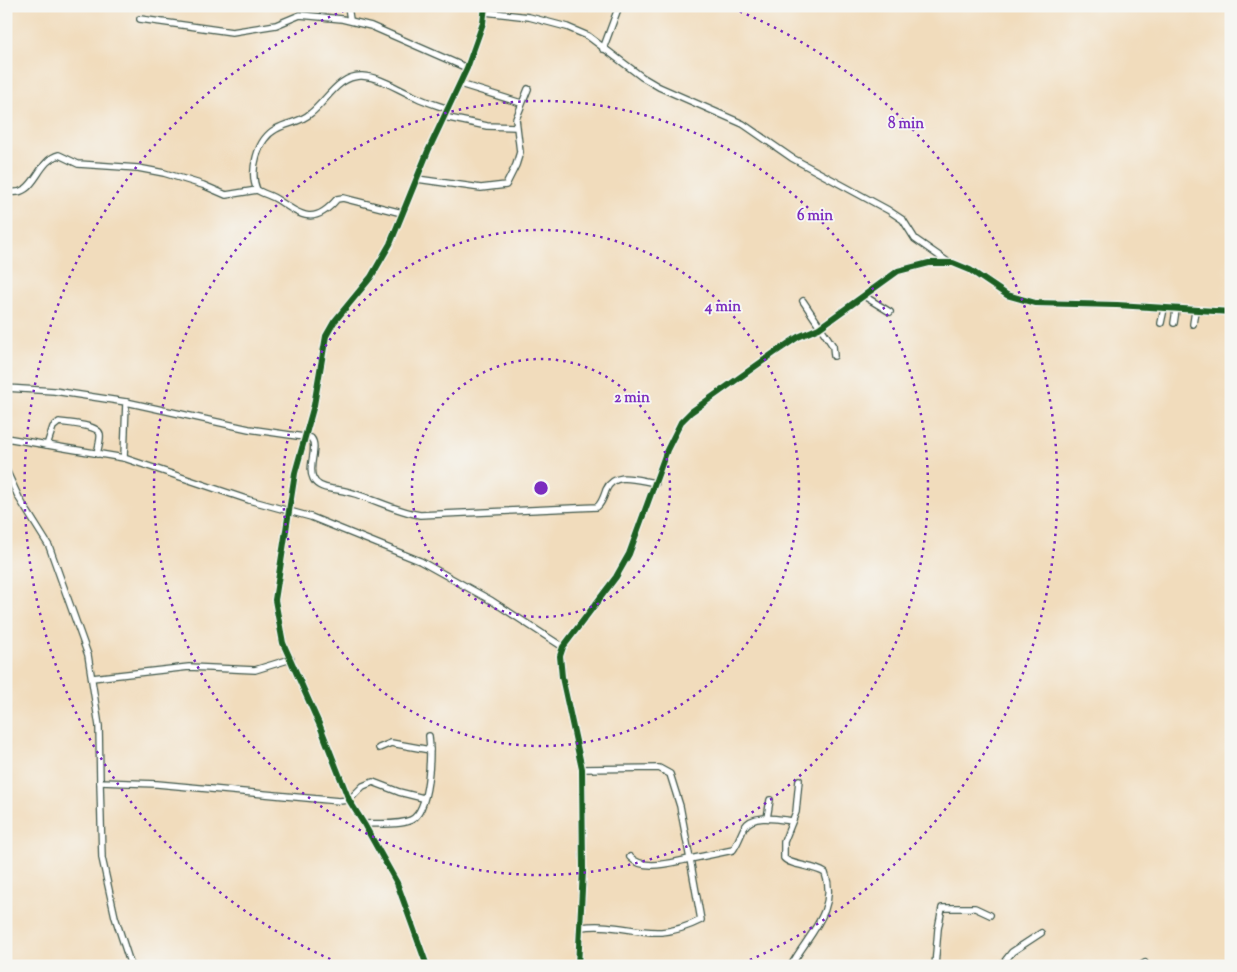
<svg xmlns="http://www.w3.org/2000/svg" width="1237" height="972" viewBox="0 0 1237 972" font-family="'Sorts Mill Goudy',serif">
<rect width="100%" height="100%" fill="#f6f6f2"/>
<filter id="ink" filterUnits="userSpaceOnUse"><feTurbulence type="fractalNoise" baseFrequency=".02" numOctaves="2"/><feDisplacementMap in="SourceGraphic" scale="10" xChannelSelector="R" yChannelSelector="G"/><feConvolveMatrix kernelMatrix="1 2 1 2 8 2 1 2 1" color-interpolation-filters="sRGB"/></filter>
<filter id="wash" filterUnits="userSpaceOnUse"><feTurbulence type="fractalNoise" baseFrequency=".0096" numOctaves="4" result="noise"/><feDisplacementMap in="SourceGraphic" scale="20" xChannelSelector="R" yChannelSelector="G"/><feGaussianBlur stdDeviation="1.12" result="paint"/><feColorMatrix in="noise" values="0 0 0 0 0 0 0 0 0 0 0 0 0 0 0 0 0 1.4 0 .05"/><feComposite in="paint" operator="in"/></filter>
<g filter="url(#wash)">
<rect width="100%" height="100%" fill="#f1dcbc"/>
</g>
<g filter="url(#ink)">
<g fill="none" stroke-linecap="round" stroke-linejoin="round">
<defs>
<g id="minor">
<path d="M348,6L350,20"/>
<path d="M485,12L529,17L567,27L588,36L642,77L659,87L743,124L792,158L888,210L903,220L915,239L948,262"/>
<path d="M140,19L232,32L276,25L300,15L342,19L371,26L467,68"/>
<path d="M603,49L619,6"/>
<path d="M460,84L521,103"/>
<path d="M444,117L487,126L515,127"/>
<path d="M417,179L481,188L506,185L516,165L520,152L516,119L528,89"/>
<path d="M6,191C36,200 35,161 59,155L78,164L138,168L164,173L203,185L226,195L257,190"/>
<path d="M402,213L343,198L337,199C315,225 303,217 278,200C272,196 264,194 257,190C249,172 257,139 276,129C288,122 300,123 311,113C327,100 339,75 362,76C381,77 398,90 416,97C426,102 437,105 448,109"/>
<path d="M864,296L890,312"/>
<path d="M803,301L833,346L834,356"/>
<path d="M1161,323L1164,309"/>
<path d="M1174,323L1176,310"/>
<path d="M1193,324L1195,311"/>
<path d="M6,388L54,391L126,402L124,458"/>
<path d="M126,402L249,429L311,438C319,447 307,466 313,478C316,486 324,488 332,489C363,492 389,510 420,515L597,507C602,503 604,496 606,490C615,470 639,481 656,483"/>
<path d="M6,438L124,458L249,500L311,517L420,561L492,601L563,647"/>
<path d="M47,445L53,427L59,422C67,423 98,425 100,434C101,439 98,448 97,454"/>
<path d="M6,470L19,498L49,546L88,655L99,726L100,782L157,784L339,801L349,800L363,786L373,782L399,792L423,798"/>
<path d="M92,678L189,667L255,670L291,659"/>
<path d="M379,748L391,743L430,750"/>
<path d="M582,769L659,768L670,774L680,806L690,859C672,862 644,872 630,857"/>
<path d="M100,782L102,858L115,917L131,966"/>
<path d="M767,818L770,800"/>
<path d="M364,824C378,823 398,826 411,820C430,811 431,754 429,736"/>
<path d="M581,927C630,921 650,946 701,920L690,859L733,850C738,843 740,836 744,828C752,813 778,819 792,821"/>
<path d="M427,966L397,883L364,824L349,800L320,726L283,643L275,600L295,473L314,405L326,336L334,322L371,277L390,244L428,151L467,68L483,23L485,6"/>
<path d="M578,966L583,870L582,769L562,677L560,656L563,647L616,577L629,554L667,450L681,422L691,412L774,353L798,337L819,328L898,271L929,263H953L970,270L1007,295L1035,303L1117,305L1231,312"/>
<path d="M791,966C806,937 839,910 825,873C813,865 791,866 784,858V842L796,812L799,780"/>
<path d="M935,966L938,929L942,908H975L990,915"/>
<path d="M1001,966L1012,952L1041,933"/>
<path d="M1140,966L1145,963"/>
</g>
</defs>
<use href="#minor" stroke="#3e5548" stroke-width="8"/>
<use href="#minor" stroke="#fff" stroke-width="5.5"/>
<defs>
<g id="cycleway">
<path d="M427,966L397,883L364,824L349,800L320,726L283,643L275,600L295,473L314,405L326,336L334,322L371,277L390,244L428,151L467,68L483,23L485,6"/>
<path d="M578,966L583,870L582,769L562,677L560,656L563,647L616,577L629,554L667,450L681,422L691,412L774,353L798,337L819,328L898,271L929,263H953L970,270L1007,295L1035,303L1117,305L1231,312"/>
</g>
</defs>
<use href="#cycleway" stroke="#f6f6f2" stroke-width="9"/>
<use href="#cycleway" stroke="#1b5e20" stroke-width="6"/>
</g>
</g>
<g fill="none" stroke="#7b2cbf" stroke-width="2.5" stroke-dasharray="2.5 5">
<circle cx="541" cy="488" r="129"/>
<circle cx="541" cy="488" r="258"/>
<circle cx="541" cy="488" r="387"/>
<path d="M344 965A516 516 0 0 1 356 6M726 6A516 516 0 0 1 738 965"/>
</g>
<circle cx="541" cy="488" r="8" fill="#7b2cbf" stroke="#f6f6f2" stroke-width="2.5"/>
<g font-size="15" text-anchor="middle" font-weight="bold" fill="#7b2cbf" stroke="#f6f6f2" stroke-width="4" stroke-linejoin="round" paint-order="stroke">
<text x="906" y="128">8 min</text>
<text x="815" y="220">6 min</text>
<text x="723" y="311">4 min</text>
<text x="632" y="402">2 min</text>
</g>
<rect width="1237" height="972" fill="none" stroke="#f6f6f2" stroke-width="25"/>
</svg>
